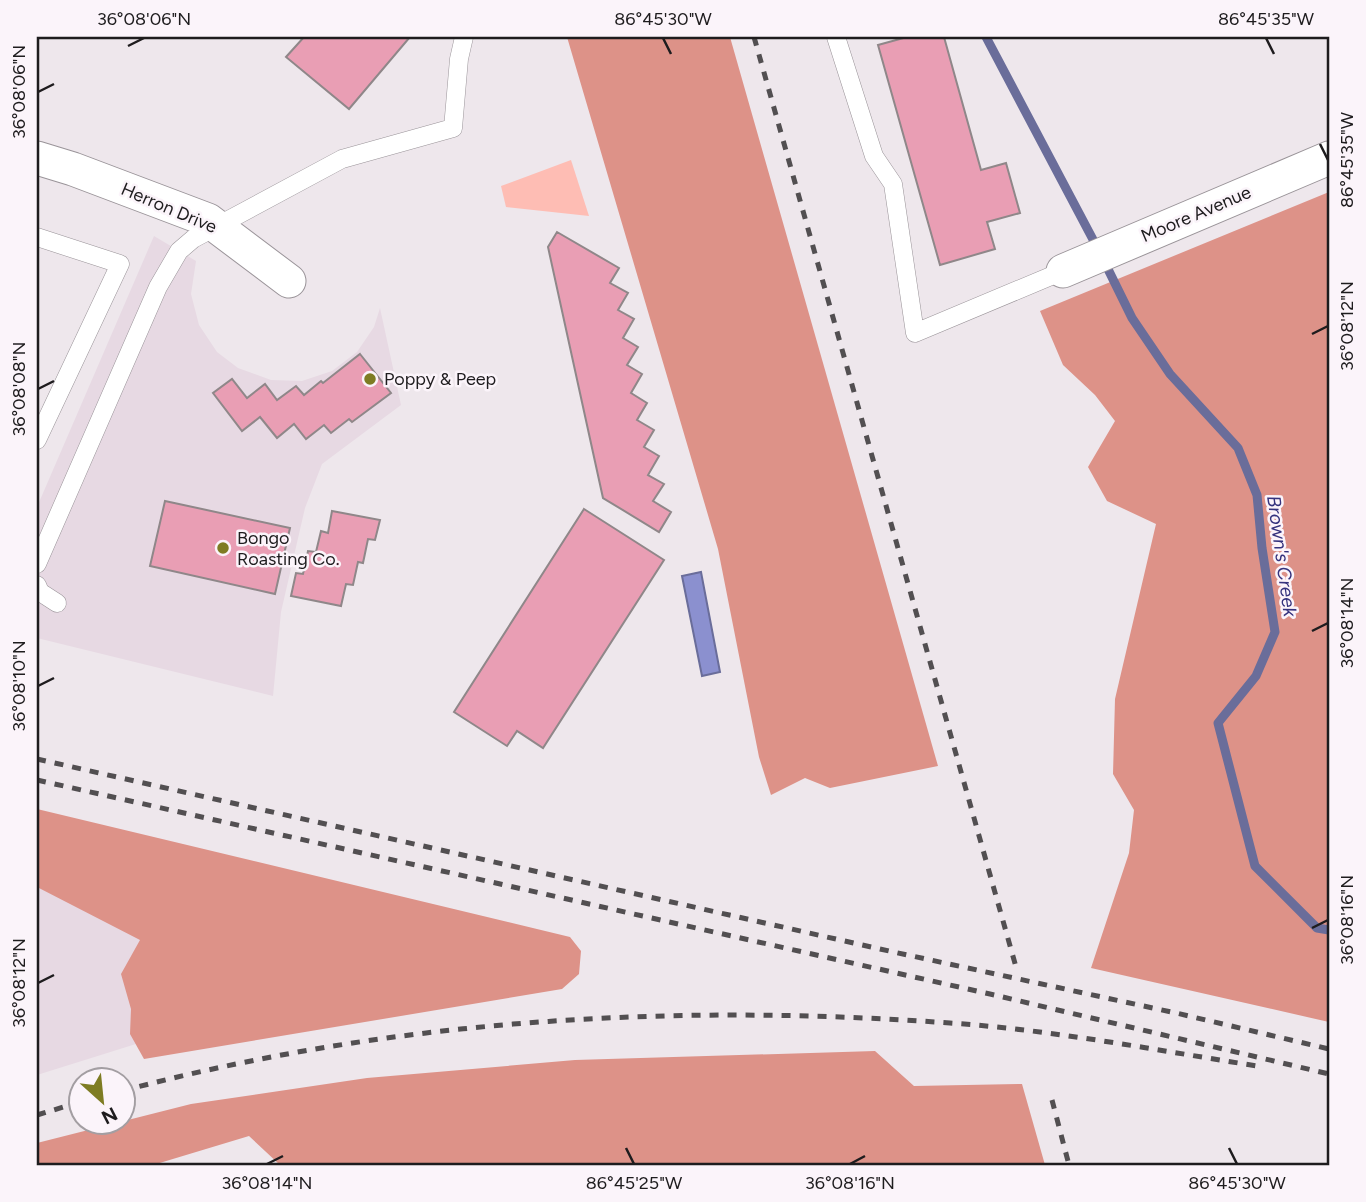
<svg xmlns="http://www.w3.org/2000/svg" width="1366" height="1202" viewBox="0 0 1366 1202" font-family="Figtree,sans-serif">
<rect width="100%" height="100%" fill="#eee7ec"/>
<g fill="#e7d9e3">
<path d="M154,236L196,261L191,294L199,325L217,352L238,368L271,380L302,381L332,371L357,352L374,327L380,308L401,405L322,464L305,508L281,612L273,696L37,638V507Z"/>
<path d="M37,825L197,862L171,1033L37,1075Z"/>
</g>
<path fill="#febdb4" d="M571,160L589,216L506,207L501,186Z"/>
<g fill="#dd9288">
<path d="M567,37H730L938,766L830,788L805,778L771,795L759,757L718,549Z"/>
<path d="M1329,192V1022L1091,968L1129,853L1134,810L1113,774L1115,699L1156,524L1107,501L1088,467L1115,421L1095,395L1063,365L1040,311Z"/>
<path d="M37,809L570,937L581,951L579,974L562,989L144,1059L130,1034L131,1009L121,974L140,940L37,887Z"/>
<path d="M875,1051L914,1086L1022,1084L1045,1165H280L249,1136L153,1165H37V1143L191,1104L367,1078L575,1060Z"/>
</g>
<path fill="#8b90cf" stroke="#6a6d9a" stroke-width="2" d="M701,572L720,672L702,676L682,576Z"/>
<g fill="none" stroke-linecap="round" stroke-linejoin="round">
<g stroke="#6a6d9a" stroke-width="9">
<path d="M986,37L1098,249"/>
<path d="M1104,261L1132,318L1170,374L1238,448L1257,495L1262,548L1275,632L1256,676L1218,723L1255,866L1317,928L1329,930"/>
</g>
</g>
<g fill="#e99eb4" stroke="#8f8789" stroke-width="2">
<path d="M304,37H410L349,109L286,57Z"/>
<path d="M907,37H944L981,170L1006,163L1020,213L987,222L995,249L940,265L878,45Z"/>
<path d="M557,232L619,268L610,283L628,293L618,310L634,319L623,338L638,347L627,365L642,374L631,393L647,403L637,420L654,430L644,447L659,456L648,475L664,484L653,501L671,512L659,532L603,498L548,247Z"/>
<path d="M360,354L391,393L352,422L349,419L331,433L324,425L306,439L294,424L277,438L260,417L242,431L213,393L232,379L247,398L265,384L277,400L296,386L304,395L321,381L323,383Z"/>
<path d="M165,501L290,528L275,594L150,566Z"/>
<path d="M584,509L664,560L543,748L517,731L507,746L454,712Z"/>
<path d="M332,511L380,520L375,540L368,539L363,563L358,562L353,585L346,584L341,606L291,596L296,573L303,574L308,551L316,552L321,531L328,533Z"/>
</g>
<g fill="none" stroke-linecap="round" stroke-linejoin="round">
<defs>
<g id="lane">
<path d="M836,37L874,156L893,184L915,333L1063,271"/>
<path d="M37,237L120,264L37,440"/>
<path d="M37,564L158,287L179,251L193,239L342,159L453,128L459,59L464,37"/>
<path d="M37,585L40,592L57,603"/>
</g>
<g id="street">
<path d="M37,158L73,169L208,220L289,281"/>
<path d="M1063,271L1329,158"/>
</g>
</defs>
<use href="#lane" stroke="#9a9499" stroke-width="19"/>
<use href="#street" stroke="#9a9499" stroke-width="35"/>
<use href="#lane" stroke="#fff" stroke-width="18"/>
<use href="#street" stroke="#fff" stroke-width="33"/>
<g stroke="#524f51" stroke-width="5" stroke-dasharray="9 9" stroke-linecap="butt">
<path d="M754,37L1016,967"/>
<path d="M37,759L889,951L1176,1013L1329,1049"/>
<path d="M37,780L990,994L1329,1074"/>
<path d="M122,1091C392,1019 672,1003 950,1023C1053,1030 1155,1050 1257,1066"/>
<path d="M1052,1100L1069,1165"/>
<path d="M37,1115L80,1102"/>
</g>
</g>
<path fill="none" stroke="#1e1c1e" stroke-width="2.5" d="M663,38L671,54M1266,38L1274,54M128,46L144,38M38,92L54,84M1320,144L1328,160M1312,334L1328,326M38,389L54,381M1312,631L1328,623M38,686L54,678M1312,928L1328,920M38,983L54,975M626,1148L634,1164M1229,1148L1237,1164M267,1164L283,1156M850,1164L865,1156"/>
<g fill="#7e7c23" stroke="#fbf4fa" stroke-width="2.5">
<circle cx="370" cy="379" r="7"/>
<circle cx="223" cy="548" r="7"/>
</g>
<g text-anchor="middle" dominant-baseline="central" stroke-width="5" stroke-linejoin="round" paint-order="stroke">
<g font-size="18" fill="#1e1c1e" stroke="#fbf4fa">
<text transform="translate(169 208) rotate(23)">Herron Drive</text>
<text transform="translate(1196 214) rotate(-23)">Moore Avenue</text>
</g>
<g font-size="18" fill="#1e1c1e" stroke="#fbf4fa" text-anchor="start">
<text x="384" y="379">Poppy &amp; Peep</text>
<text x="237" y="538">Bongo<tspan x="237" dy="21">Roasting Co.</tspan></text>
</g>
<g font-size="19" font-style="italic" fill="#35327d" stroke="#fbf4fa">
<text transform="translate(1282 556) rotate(82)">Brown's Creek</text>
</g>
</g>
<rect width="1366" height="1202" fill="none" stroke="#fbf4fa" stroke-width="77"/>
<g transform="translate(102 1101) rotate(153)"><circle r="33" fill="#fbf4fa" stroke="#a39ea2" stroke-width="2"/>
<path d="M0-5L12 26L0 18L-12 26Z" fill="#7e7c23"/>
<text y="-10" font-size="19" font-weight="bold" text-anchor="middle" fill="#1e1c1e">N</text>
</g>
<rect x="38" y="38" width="1290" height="1126" fill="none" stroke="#1e1c1e" stroke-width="2.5"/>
<g font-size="18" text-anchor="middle" fill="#1e1c1e">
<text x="144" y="25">36°08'06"N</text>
<text x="663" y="25">86°45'30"W</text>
<text x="1266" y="25">86°45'35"W</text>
<text transform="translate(19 92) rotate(-90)" y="6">36°08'06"N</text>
<text transform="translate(1347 160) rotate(-90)" y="6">86°45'35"W</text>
<text transform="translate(1347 326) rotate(-90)" y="6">36°08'12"N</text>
<text transform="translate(19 389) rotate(-90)" y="6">36°08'08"N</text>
<text transform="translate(1347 623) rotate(-90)" y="6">36°08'14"N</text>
<text transform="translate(19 686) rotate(-90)" y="6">36°08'10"N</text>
<text transform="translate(1347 920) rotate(-90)" y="6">36°08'16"N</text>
<text transform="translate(19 983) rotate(-90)" y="6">36°08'12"N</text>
<text x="267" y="1189">36°08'14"N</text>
<text x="634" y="1189">86°45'25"W</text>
<text x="850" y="1189">36°08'16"N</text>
<text x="1237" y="1189">86°45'30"W</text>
</g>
</svg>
